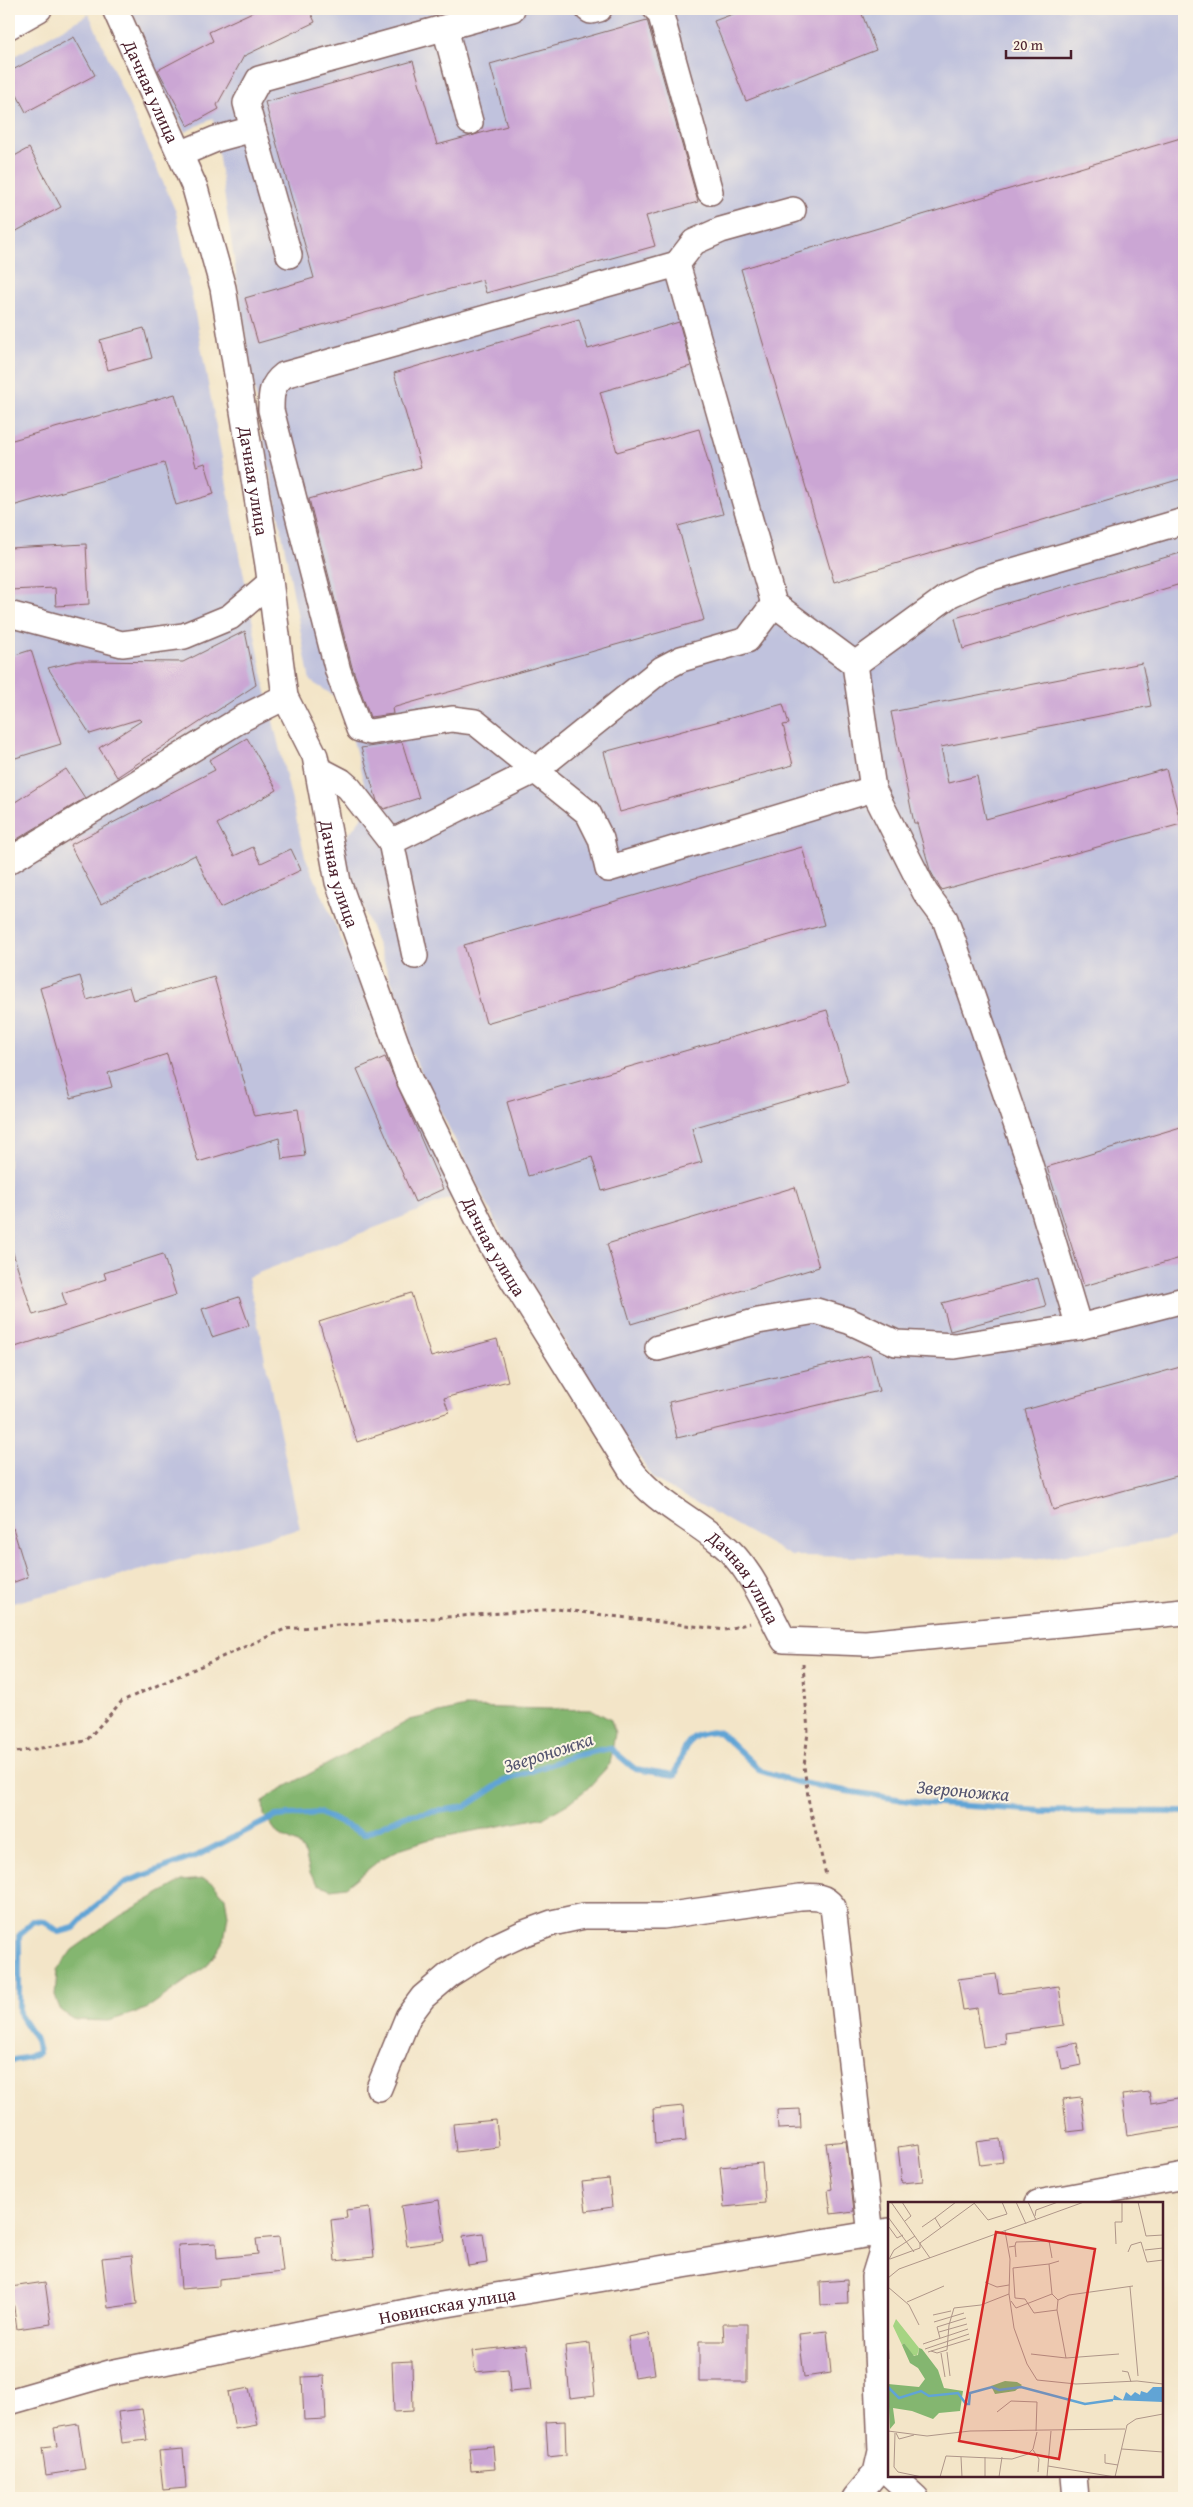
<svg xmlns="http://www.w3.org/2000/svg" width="1193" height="2507" viewBox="0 0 1193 2507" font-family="'Gentium Book Plus',serif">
<rect width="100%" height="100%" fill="#fcf5e5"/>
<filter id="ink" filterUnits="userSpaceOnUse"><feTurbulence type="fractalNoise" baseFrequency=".02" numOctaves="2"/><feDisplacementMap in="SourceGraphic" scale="10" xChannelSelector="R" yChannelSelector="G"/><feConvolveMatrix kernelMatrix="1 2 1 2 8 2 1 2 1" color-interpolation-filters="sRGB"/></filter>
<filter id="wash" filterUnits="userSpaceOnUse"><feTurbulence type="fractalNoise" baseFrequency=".0096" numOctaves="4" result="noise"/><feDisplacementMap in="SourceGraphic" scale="20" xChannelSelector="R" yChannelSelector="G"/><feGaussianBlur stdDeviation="1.12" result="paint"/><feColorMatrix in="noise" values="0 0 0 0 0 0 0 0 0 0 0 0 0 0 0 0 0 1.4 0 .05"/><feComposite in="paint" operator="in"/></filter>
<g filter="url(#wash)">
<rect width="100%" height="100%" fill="#f3e5c8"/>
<g fill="#c0c2dd">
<path d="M129,9H1184V1536L1043,1559L791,1556L654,1479L588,1382L502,1234L406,1042L409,1028L340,845L370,807L343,701L310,681L249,361L213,118L185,132L144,51L141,30Z"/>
<path d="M89,14L176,212L264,683L305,856L454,1197L248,1277L300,1529L9,1604V59Z"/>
</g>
<g fill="#84b670" stroke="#676a4e">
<path d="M465,1707L593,1710L611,1720L615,1733L610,1764L588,1788L569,1803L545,1817L427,1840L402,1848L381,1859L346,1887L331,1889L318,1884L310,1873L306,1856L299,1845L278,1834L264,1815L263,1802L270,1795L410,1720Z"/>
<path d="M203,1879L213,1883L225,1897L228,1915L224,1940L207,1966L146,2009L109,2021L75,2020L61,2011L55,1996L57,1971L72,1950L120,1916L182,1881Z"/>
</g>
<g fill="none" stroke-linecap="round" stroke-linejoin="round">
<path stroke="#61a4d5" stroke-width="6" d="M9,2061L29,2057L39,2052L36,2040L19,2014V1936L33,1921L45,1922L59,1932L74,1928L93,1908L126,1882L196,1856L276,1816L320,1813L364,1834L404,1816L465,1807L504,1781L573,1756L610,1748L635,1769L675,1775C686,1746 685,1732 719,1732L761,1771L796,1782L846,1791L923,1803L1042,1811L1184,1812"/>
</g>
<g id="blocks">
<g fill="#cba6d4">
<path d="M259,9H309L315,22L244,56L217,105L219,109L188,126L158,70L213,41L209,32Z"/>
<path d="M746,9H860L876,50L746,101L714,21Z"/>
<path d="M647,20L698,202L646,216L655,246L486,293L482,280L258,343L245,298L314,278L265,102L413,61L437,145L507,126L490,64Z"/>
<path d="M74,37L95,75L26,112L9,80V72Z"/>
<path d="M1184,137V478L834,582L741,269Z"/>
<path d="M29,148L61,207L9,235V159Z"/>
<path d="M579,319L588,349L679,322L691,366L600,392L617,452L699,429L723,514L678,526L704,620L392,708L393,714L370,717L352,667L309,499L421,467L394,373Z"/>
<path d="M144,328L152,358L108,370L100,340Z"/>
<path d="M175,394L196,466L205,463L214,494L176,505L164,463L9,507V441Z"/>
<path d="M86,544L89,604L56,606L55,588L9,590V548Z"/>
<path d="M1184,552V583L963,649L955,618Z"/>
<path d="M245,631L256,685L117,777L99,748L141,721L139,719L90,734L48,668L77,661L183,662Z"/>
<path d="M31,650L61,744L9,760V657Z"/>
<path d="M1142,663L1151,706L941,747L948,783L977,776L986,819L1166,769L1181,824L941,890L930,870L917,823H914L891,712Z"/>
<path d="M783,704L789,724L783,725L793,765L620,812L604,752Z"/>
<path d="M247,738L277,790L217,824L234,856L253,847L261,863L291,849L301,870L220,908L195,855L101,904L70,845L215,770L209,760Z"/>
<path d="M402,742L419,798L384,809L377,801L361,748Z"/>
<path d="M66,769L85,798L9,844V806Z"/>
<path d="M802,847L824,925L486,1023L464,945Z"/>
<path d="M80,976L87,1000L129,987L133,1000L214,977L254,1116L298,1109L305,1156L282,1159L279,1138L198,1162L167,1054L108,1073L112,1087L71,1098L40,988Z"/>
<path d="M827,1010L848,1083L692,1128L702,1162L602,1191L592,1157L528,1176L507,1102Z"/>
<path d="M385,1057L443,1189L415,1202L357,1069Z"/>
<path d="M1184,1126V1257L1084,1286L1047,1167Z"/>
<path d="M795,1187L819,1267L631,1324L607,1244Z"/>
<path d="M12,1250L33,1315L66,1305L62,1293L106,1279L104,1273L163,1254L176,1295L9,1349V1251Z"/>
<path d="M1038,1278L1046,1306L950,1331L942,1303Z"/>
<path d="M411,1293L431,1357L497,1339L508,1381L444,1398L449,1412L357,1442L319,1322Z"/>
<path d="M239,1297L249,1325L212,1337L202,1309Z"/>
<path d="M870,1355L879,1391L677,1438L669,1402Z"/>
<path d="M1184,1366V1474L1053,1510L1025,1410Z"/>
<path d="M13,1528L28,1577L9,1584V1529Z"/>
<path d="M996,1974L999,1994L1059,1986L1064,2025L1005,2033L1006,2044L983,2047L977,2008L963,2010L958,1979Z"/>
<path d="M1077,2043L1081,2065L1062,2069L1058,2047Z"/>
<path d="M1149,2092L1151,2103L1184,2097V2127L1127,2136L1122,2095Z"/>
<path d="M1081,2097L1085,2130L1067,2132L1063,2099Z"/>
<path d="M683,2106L686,2141L655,2144L653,2109Z"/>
<path d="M800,2109L801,2128L778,2129L777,2110Z"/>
<path d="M496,2120L499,2147L456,2152L453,2124Z"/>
<path d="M1000,2139L1003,2162L980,2165L976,2142Z"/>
<path d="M846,2141L854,2211L831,2214L828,2190L832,2189L826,2143Z"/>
<path d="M919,2144L923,2181L902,2183L898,2147Z"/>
<path d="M762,2163L765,2203L724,2207L720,2167Z"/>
<path d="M609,2179L612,2207L586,2211L582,2182Z"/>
<path d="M439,2200L445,2241L407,2246L401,2206Z"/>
<path d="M369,2207L374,2257L335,2261L331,2220L347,2218L346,2210Z"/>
<path d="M483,2233L487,2263L468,2266L463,2236Z"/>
<path d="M279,2237L283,2272L219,2279V2286L181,2289L178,2245L216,2243L217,2258L258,2254L256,2239Z"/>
<path d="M132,2255L137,2304L108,2308L102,2258Z"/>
<path d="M847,2280L848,2304L821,2305L820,2282Z"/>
<path d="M45,2282L51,2324L17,2329L11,2287Z"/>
<path d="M723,2324H747V2382H699V2341H724Z"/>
<path d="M827,2331L831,2373L804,2377L799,2334Z"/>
<path d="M649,2333L655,2374L634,2377L628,2337Z"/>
<path d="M590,2343L595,2395L570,2398L565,2346Z"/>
<path d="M526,2345L531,2390L510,2392L508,2369L475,2372L472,2351Z"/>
<path d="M412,2361L413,2411L394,2412L392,2362Z"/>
<path d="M324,2376L326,2419L304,2420L302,2377Z"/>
<path d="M249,2388L257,2425L235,2429L228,2392Z"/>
<path d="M142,2409L147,2440L122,2443L118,2412Z"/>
<path d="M565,2421L566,2455L548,2457L546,2422Z"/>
<path d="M78,2424L85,2469L46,2475L42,2448L57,2446L54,2428Z"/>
<path d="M493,2446L495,2469L471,2471L469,2448Z"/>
<path d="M183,2449L186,2488L163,2490L159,2451Z"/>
</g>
</g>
</g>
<g filter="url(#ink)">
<use href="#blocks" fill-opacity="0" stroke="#856462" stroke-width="1"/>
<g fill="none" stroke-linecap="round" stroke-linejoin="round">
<defs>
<g id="minor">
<path id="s1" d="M115,9L195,188L223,288L268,565L285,697L315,756L338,882L409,1079L490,1243L631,1470C655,1502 690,1517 720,1542C751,1567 765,1605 784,1640L866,1643L1184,1612"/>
<path d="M588,9L591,11L599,9"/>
<path d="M656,9L660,12L710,192"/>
<path d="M9,26L39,9"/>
<path d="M445,28L470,122"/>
<path d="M253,129L246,103L259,79L512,9"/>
<path d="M180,154L216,139L253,129L289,255"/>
<path d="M793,210L721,230L694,242L677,264L774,604L855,664L951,594L982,580L1184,521"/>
<path d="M677,264L284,375C271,385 271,394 271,410L338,671L359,729L370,732L452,719L475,722L588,813L601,839L608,869L873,789L855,664"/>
<path d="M9,614L122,644L184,636L230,617L270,583"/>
<path d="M318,769L341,781L349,788L391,842L536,770L662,669L681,659L747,640L774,604"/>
<path d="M391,842L415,956"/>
<path d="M9,861L243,718L285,697"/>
<path d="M1079,1327L1184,1300"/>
<path d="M658,1348L758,1321L816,1311L849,1321L896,1343L955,1346L1079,1327L1027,1155L953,941L945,919L925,892L873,789"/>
<path d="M379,2088L408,2017L423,1997L449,1975L492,1948L522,1934L552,1923L584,1916H663L800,1897C814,1896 824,1895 833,1907L871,2235"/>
<path d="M1038,2203L1184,2176"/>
<path id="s2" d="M9,2402L110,2373L435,2306L889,2231"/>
<path d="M892,2476L916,2498"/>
<path d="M1074,2476L1076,2498"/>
<path d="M855,2498L876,2473L881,2451L874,2277L882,2251L889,2242"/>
</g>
</defs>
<use href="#minor" stroke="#856462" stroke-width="28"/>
<g stroke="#856462" stroke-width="3" stroke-dasharray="4 4" stroke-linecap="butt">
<path d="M803,1664L808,1732L804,1766L809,1804L826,1875"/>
<path d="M9,1753L86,1741L122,1701L285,1629L556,1609L725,1630L750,1623"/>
</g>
<use href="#minor" stroke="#fff" stroke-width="25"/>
</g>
</g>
<g text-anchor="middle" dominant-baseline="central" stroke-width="4" stroke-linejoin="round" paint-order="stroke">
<g font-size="18" fill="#4a1f2b" stroke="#fcf5e5">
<text stroke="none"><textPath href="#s1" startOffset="90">Дачная улица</textPath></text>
<text stroke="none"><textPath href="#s1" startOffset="495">Дачная улица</textPath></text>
<text stroke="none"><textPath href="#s1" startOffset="900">Дачная улица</textPath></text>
<text stroke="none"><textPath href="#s1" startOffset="1305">Дачная улица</textPath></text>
<text stroke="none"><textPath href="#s1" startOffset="1725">Дачная улица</textPath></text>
<text stroke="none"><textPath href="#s2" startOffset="449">Новинская улица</textPath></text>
</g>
<g font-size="19" font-style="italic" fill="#53546f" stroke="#fcf5e5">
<text transform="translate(548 1752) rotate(-18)">Звероножка</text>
<text transform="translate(963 1790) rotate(5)">Звероножка</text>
</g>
</g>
<g transform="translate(888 2202)">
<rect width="275" height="275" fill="#f3e5c8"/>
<path d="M8,117L31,146L29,154L24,153L16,141L14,143L5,124Z" fill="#a5d482"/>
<path d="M16,141L26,154L30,153L31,146L34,147L50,168L56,186L75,189L72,209L51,211L45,217L24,209L5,206L7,221L2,227L0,182L31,185L37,177L30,166L22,161L14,143ZM117,179L129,180L134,183L127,189L107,192L103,184Z" fill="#84b670"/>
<path d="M265,185H275V200L225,198L226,193L235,198L238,190L243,194L247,190L252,193L253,189L259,191Z" fill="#61a4d5"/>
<path fill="none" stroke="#61a4d5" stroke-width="2.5" d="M0,185L11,196L33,189L41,194L70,191L78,202H81L82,191L104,185L111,188L133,185L197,202L225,198"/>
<path fill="none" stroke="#af9689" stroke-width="1" d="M3,0L42,56M14,0L23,14L17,19M128,0L138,22M140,0L148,18M250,0L258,34L275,33M86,1L100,18L119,12L114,0M147,14L148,8L170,0M0,15L26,50M1,25L9,36L15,33M34,25L47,16M53,26L47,16L68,0M117,29L122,57L121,92L126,126L139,162L149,178L188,182L249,179L275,182M228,42L227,20H234V0M127,44L128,40L161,39L164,56M121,45L127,44L128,55M257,48L275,46M240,50L243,43L253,40L259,60L275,58M2,57L32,46V41L88,0M0,59L6,48L27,34M171,59L161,62L164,92L170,98L181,93L245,84M161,62L125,66L127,96L137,97L146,111L169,108L170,98M0,76L11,67L196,0M97,80L109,85L121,83M0,85L21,103L31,123M242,85L250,174M123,99L128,106L164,92M19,100L56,84M45,113L63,109M46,120L76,111M51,130L79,122M0,136L1,157M52,136L49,125L78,116M35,142L80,127M37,147L81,132M43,149L49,151L59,148L61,123L66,106L93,103L121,92M40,150L82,137M59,150L62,174M53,151L57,175M143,152L178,156L169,108M178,156L231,152M234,169L240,170L243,180M109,210L123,199L149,200L148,229M0,229L39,234L82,229L237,227M7,231L6,265L10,270L34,275M8,231L11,237L26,233M234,247L275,250M145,248L151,257L150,270M217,252V261L230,263M73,255L74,275M97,255V275M160,264L227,275M52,275L58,254L124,257L140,252L145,247L149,230M111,275L114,255M159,275L163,229M227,275L239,223L248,217L275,212"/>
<path fill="#d62828" fill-opacity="0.15" stroke="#d62828" stroke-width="2.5" d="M108,30L207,47L171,257L71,239Z"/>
<rect width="275" height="275" fill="none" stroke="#4a1f2b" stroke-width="2.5"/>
</g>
<rect width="1193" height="2507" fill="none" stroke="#fcf5e5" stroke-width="30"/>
<path d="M1006 50v8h65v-8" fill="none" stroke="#4a1f2b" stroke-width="2.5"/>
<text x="1013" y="50" font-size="15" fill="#4a1f2b" stroke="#fcf5e5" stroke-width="4" paint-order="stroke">20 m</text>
</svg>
